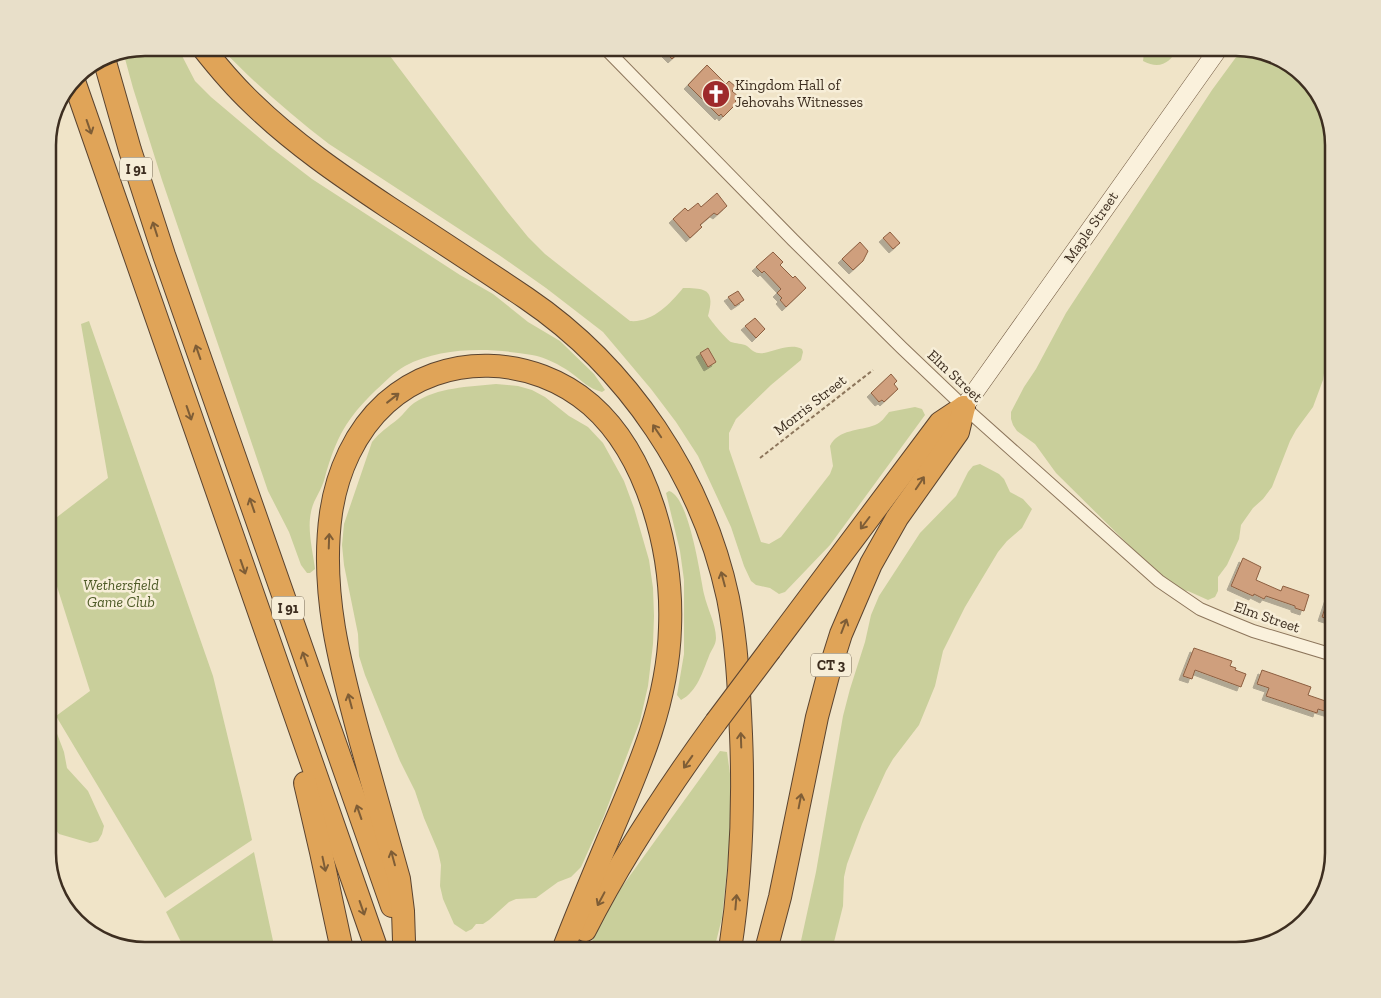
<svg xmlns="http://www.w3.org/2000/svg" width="1381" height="998" viewBox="0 0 1381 998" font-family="'Zilla Slab',serif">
<defs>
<filter id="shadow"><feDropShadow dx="-4" dy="4" stdDeviation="0" flood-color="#0004"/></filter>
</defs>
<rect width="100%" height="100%" fill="#f0e4c8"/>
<g fill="#c9cf9b">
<path d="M145,48H178L195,81L211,97L269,146L312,179L460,275L493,294L528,322L560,341L594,374L605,390L602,392C589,389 581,380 570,372C560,365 545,357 532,355C492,348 443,346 405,366C394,372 385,382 376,390C346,419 336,438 325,477C322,490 313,500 311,512C307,530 313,552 315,569L310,573H307L301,565L289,532L268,491L162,180L133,88L124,55Z"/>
<path d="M221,48H384L506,210L528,237L545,254L630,321C652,323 670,304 683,288C707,288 715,290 708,316C711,321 727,340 731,342C736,344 742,343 747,346C753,351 755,354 764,353C776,351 790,343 802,349L803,352L801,360L771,385L736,419L729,433V449L761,542L769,544L781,537L830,474L833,466L830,446C838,429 860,431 875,425C881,423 885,417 889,412L915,407L922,409L925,415L830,545L785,592L779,594L770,588L756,585L751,581L744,566L731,527L698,456L676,422L651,389L603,332L546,288L499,255L329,144C291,115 254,83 221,48Z"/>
<path d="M1147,48H1178C1170,63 1160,70 1143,61L1144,53Z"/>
<path d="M1242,49L1295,67L1323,102L1333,145V343L1326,360L1323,380L1313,407L1296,430L1290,441L1272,487L1263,499L1253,508L1241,525L1239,539L1227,565L1218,577V591L1215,597L1208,600L1188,591L1181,590L1147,563L1056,473L1035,444L1017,431L1013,425L1011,419V412L1024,387L1036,369L1066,313L1212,90Z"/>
<path d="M89,321L213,676L243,800L252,840L165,898L56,716L90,691L48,558V524L108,478L81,324Z"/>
<path d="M496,384L518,386L532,390L545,397L569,416L588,427L603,443L624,481L634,508L649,560L653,588L654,616L653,644L648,686L640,721L604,816L581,867L571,877L558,882L536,898L516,899L509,902L489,920L483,924H476L472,929L466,932L454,924L443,899L440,886L441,865L438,851L424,818L415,791L400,761L365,675L359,656L358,634L344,565L342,545L344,524L372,442C380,432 388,427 398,419C404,414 408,407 414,403C438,387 468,387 496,384Z"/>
<path d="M980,464L999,474L1004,479L1010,492L1023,499L1032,509L1022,528L1007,541L998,552L965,607L943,651L935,686L919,725L893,759L886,771L862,824L847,864L844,877L843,906L832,950H799L816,872L843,716L850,689L865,642L871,615L879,596L920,533L956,496L968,472L973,466Z"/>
<path d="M669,491C689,496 700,575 704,594C707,608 716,624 716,638C716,645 711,650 709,656C703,671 697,692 681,700L677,695L684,654V580L680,551L667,497L666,493Z"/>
<path d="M48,657L52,674L53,723L64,752L67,768L88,791L104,826L102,834L98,841L90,843L59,834L48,820Z"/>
<path d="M720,751L727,752L731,781L730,842L722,918L714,950H588L598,929L621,888Z"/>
<path d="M254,852L275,950H185L166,912Z"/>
</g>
<g fill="#cf9f7d" stroke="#8d5f41" filter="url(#shadow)">
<path d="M661,48H684L672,59Z"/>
<path d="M707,65L726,84L729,81L736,87L732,91L739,97L735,101L737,103L723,117L721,114L719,116L688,85Z"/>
<path d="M717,193L727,206L717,215L714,213L700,225L702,227L690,238L673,219L685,208L688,211L698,203L701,207Z"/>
<path d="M890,232L900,243L893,249L883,238Z"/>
<path d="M860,242L868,251L863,261L853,270L842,259Z"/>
<path d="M773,252L783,262L780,265L793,278L795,276L806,288L786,307L780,300L782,298L777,293L781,289L764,271L762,273L756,267Z"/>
<path d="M738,291L744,300L735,306L728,297Z"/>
<path d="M755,318L765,329L756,338L745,326Z"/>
<path d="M708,348L716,362L708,367L700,353Z"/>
<path d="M891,374L897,381L894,384L898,389L884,402L882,400L879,402L871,393Z"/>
<path d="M1243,558L1261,567L1256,580L1281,591L1283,586L1309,595L1304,611L1295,608V606L1266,596L1264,599L1254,594L1253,596L1231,586Z"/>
<path d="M1332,587L1334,588V621L1322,617Z"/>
<path d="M1194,648L1232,661L1230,666L1236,668L1235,670L1246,674L1241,687L1195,670L1192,679L1183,676Z"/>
<path d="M1262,670L1311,687L1308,695L1334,704V714L1318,709L1317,713L1266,696L1269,688L1257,684Z"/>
</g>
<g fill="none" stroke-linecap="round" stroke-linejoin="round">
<defs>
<path id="street" d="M605,48L793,240L902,348L964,407L1159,581L1200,609L1226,620L1253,631L1333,655"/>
<path id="secondary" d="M964,407L1219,48"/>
<g id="highway">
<path d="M203,48C218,67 234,86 252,103C293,143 340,175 388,207C434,237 480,267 526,298C628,367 702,477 728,598C737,643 739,689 741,734C744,806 741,879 730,950"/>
<path d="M105,62L130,150L164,255L392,906"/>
<path d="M74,81L377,950"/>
<path d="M770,650L940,423L964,407"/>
<path d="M305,783L321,852L342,950"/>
<path d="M585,930C622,857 668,788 716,722"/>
<path d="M404,941L403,911L399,879C386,832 373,786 360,739C340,665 320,591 331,513C337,472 355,431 386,403C444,351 533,355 591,405C649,456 673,553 670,628C668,702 639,768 610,835C594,873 578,911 563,950"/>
<path d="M766,950L780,897L817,717L829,672L841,634L871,564L897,518L958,432L964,407"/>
</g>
</defs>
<use href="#street" stroke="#8d765c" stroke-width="14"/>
<use href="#secondary" stroke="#6f573f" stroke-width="19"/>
<use href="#highway" stroke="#5b4430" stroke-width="24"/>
<path stroke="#8d765c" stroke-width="2" stroke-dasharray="4 2.5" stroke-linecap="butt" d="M760,458L873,370"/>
<use href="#street" stroke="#faf1dc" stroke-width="12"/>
<use href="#secondary" stroke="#faf1dc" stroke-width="18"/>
<use href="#highway" stroke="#e0a458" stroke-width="22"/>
<defs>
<path id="highway-bridge" d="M716,722L770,650"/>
</defs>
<use href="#highway-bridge" stroke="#5b4430" stroke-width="24" stroke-linecap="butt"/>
<use href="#highway-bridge" stroke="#e0a458" stroke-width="22"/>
</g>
<defs><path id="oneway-shaft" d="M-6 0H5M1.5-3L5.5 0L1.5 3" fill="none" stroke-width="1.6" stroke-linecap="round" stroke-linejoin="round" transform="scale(1.25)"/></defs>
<g stroke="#7e5d36">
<use href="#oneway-shaft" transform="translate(89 127) rotate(71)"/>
<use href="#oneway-shaft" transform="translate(155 229) rotate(-108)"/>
<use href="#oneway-shaft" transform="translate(198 352) rotate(-109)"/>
<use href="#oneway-shaft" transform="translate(393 398) rotate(-38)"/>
<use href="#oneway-shaft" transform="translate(189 413) rotate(71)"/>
<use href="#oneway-shaft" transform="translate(657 431) rotate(-124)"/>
<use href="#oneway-shaft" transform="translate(920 483) rotate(-56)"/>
<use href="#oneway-shaft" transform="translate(252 505) rotate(-109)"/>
<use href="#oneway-shaft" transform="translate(865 523) rotate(127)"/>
<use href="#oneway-shaft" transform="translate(329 541) rotate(-88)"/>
<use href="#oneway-shaft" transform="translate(243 567) rotate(71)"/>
<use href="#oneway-shaft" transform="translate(723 579) rotate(-105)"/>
<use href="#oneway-shaft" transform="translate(844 626) rotate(-69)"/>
<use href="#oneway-shaft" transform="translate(305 659) rotate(-109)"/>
<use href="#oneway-shaft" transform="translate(350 701) rotate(-105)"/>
<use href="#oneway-shaft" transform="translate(741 740) rotate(-92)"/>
<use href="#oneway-shaft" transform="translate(688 762) rotate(125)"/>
<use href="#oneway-shaft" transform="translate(800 801) rotate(-79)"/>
<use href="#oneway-shaft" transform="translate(359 812) rotate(-109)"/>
<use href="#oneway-shaft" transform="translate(393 858) rotate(-105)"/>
<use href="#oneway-shaft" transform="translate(324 864) rotate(78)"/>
<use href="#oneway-shaft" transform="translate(601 899) rotate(118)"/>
<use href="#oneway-shaft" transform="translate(736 902) rotate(-85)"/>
<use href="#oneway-shaft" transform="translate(362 908) rotate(71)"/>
</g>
<defs>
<symbol id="church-disc" viewBox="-11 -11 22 22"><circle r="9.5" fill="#9e2a2b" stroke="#f7eed8"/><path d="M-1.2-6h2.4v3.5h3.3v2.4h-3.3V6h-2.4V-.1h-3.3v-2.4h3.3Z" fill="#fff"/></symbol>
</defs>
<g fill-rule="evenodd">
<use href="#church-disc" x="700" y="78" width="32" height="32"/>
</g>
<g text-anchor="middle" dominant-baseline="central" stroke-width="5" stroke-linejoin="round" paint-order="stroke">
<g fill="#f7eed8" stroke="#756857" stroke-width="1">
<rect x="120" y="157.5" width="32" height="23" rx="4"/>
<rect x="272" y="596.5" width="32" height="23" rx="4"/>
<rect x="811" y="653.5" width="40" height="23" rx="4"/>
</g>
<g font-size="14" font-weight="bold" fill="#3d2e20">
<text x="136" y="169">I 91</text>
<text x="288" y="608">I 91</text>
<text x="831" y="665">CT 3</text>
</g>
<g font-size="15" fill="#3d2e20" stroke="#f7eed8" text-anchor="start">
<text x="735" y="85">Kingdom Hall of<tspan x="735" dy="17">Jehovahs Witnesses</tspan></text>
</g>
<g font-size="15" fill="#3d2e20" stroke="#f7eed8">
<text transform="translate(1091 227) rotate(-55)">Maple Street</text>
<text transform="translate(955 376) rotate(43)">Elm Street</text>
<text transform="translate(810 405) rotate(-38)">Morris Street</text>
<text transform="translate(1267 617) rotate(19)">Elm Street</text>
</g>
<g font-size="15" font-style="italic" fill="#4d5a26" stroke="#f7eed8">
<text x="121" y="585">Wethersfield<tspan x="121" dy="17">Game Club</tspan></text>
</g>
</g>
<path d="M0 0H1381V998H0ZM145 56H1236A89 89 0 0 1 1325 145V853A89 89 0 0 1 1236 942H145A89 89 0 0 1 56 853V145A89 89 0 0 1 145 56Z" fill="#e8dfc9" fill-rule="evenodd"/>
<path fill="none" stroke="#3d2e20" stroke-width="2.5" d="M145 56H1236A89 89 0 0 1 1325 145V853A89 89 0 0 1 1236 942H145A89 89 0 0 1 56 853V145A89 89 0 0 1 145 56Z"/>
</svg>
